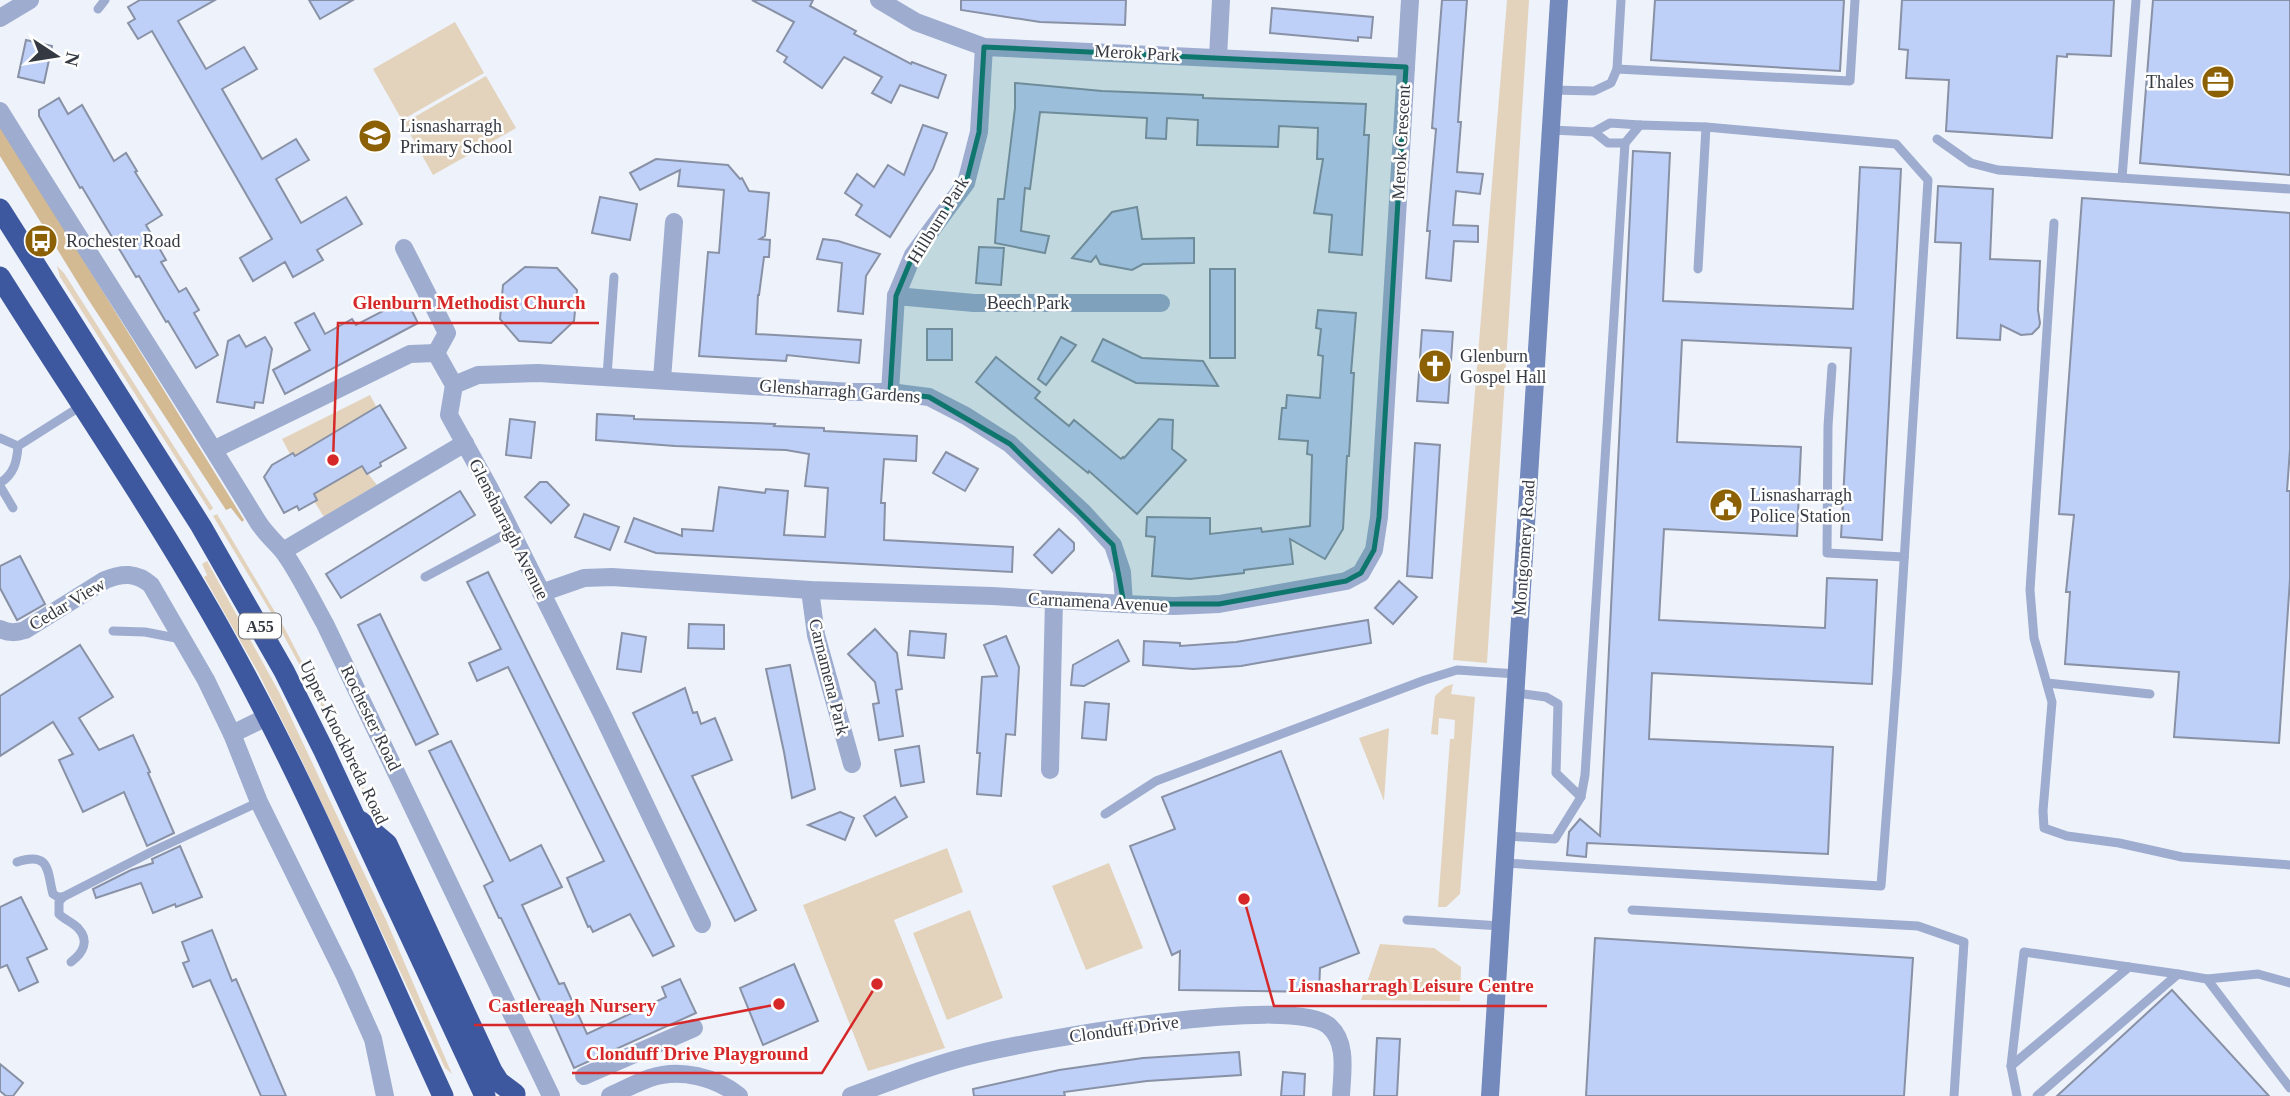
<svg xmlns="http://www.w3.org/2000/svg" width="2290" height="1096" viewBox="0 0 2290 1096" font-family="'Times New Roman',serif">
<rect width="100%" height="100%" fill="#eef2fb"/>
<g fill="#e3d3bc">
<path d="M1507,0H1529L1487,663L1453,660Z"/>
<path d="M455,22L484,73L402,120L373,69Z"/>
<path d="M486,76L516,128L433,175L404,123Z"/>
<path d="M57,266L64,273L213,508L210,511L60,277Z"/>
<path d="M370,395L377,408L295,456L293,453L290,454L282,439Z"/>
<path d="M362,466L377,485L324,517L314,501L317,499L314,494Z"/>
<path d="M217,514L285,629L332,720L386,836L380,829L317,697L272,614L213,516Z"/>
<path d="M207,561L279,692L387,922L452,1074L445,1068L303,763L259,674L204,577L207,575L202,564Z"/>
<path d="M1453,684L1451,694L1475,697L1460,894L1446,907H1438L1450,739H1454L1455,720L1439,718L1438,735L1431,734L1435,696L1445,687Z"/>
<path d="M1389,728L1384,801L1359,738Z"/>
<path d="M947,848L963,892L894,920L945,1048L868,1071L803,905Z"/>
<path d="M1109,863L1143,948L1086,970L1052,886Z"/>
<path d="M970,910L1003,998L947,1020L913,933Z"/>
<path d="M1380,944L1434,948L1461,967L1460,1001L1361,1000Z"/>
</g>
<path fill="#d3ba93" d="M0,125L244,520L242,522L231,508L226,510L86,296L0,156Z"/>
<g fill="#bed0f7" stroke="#8891a5" stroke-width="2">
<path d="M140,0H215L178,21L206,69L244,47L257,69L222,89L262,159L296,139L309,160L276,179L301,223L346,197L362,224L317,250L323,260L293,277L285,262L253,281L240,258L272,239L152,31L138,39L128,23L135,19L128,7Z"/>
<path d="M309,0H353L320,19Z"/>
<path d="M752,0H813L810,6L856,31L854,34L911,64L912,62L946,75L938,98L900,85L891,103L872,93L882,77L844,57L822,88L784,62L787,57L777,51L794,22Z"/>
<path d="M961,0H1126L1125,25L1040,22L961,10Z"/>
<path d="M1442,0H1467L1458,122H1461L1457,172L1483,174L1480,194L1456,191L1453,225L1478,226V242L1454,241L1451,281L1426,278L1430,231H1427L1436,129L1432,128Z"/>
<path d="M1655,0H1844L1840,71L1651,60Z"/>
<path d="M1902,0H2114L2111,56L2067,54V57L2057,56L2052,138L1946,131L1949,80L1906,78L1908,50L1899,49Z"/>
<path d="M2153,0H2290V175L2140,163Z"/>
<path d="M1272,8L1373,17L1371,38L1358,37V41L1270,33Z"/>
<path d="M26,40L52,46L44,83L18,77Z"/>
<path d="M1015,83L1102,91L1203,95V98L1366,104L1364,135H1369L1362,255L1329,252L1332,215L1314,213L1323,159H1317L1318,128L1279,126L1278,147L1197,145L1198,120L1167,118L1166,139L1146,138L1147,118L1040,112L1030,189L1025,188L1021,231L1049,236L1045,253L995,243L998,199H1004L1015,108Z"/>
<path d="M59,98L68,114L82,105L114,161L126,153L137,171L135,172L162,215L146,225L166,260L161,262L179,292L186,288L199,310L194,313L218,355L196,368L168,321L166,322L139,276L136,277L82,187L80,188L39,116V110Z"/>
<path d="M923,125L947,133L933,169L890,237L856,215L862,205L845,193L857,174L874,187L888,165L904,175Z"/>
<path d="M1633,151L1670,153L1663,301L1853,309L1860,167L1901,169L1882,540L1841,537L1851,348L1682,340L1677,442L1801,447L1797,536L1664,529L1659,620L1825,628L1827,578L1877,580L1872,684L1652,673L1649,739L1833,747L1828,854L1587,843L1586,857L1567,855L1569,832L1580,819L1600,836Z"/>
<path d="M656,159L728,165L740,179L742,178L749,191L769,193L765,236L760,239L770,240L769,257H764L759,295H758L756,334L861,340L859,363L787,355L786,361L699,356L708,252L719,253L724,190L678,186L680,170L640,190L630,173Z"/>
<path d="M1938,186L1993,189L1990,259L2040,261L2038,310L2040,323L2039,327L2032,334L2021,335L2001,325L2000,340L1957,338L1961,243L1935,242Z"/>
<path d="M600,197L637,204L630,240L592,233Z"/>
<path d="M2082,198L2290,213V449L2287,491H2290V579L2279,743L2174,737L2179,672L2065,664L2070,592H2066L2074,515L2059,514Z"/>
<path d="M1137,207L1142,239L1194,238V263L1143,264L1132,270L1100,264L1096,256L1091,262L1072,258L1112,212Z"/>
<path d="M823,239L838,241L880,254L866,276L863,314L838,311L842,263L817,259Z"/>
<path d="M979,247L1004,248L1001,285L976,283Z"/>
<path d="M525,267L557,268L577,290L574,321L551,343L519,341L500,319L503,285Z"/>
<rect x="1210" y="269" width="25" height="89"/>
<path d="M406,299L418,323L285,394L273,370L310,350L295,323L314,313L325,334L352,319L356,325Z"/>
<path d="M1318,310L1356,313L1351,373H1354L1349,456H1347L1343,529L1325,559L1290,539L1293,564L1244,570V573L1190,579L1152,576L1155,537L1146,536L1147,517L1210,518V534L1261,528L1262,532L1310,526L1312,455L1307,454L1308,441L1279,439L1282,408H1286L1287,395L1320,398L1323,356L1318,355L1321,329L1316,328Z"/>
<rect x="927" y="329" width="25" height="31"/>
<path d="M1422,330L1453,332L1448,403L1417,401Z"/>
<path d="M239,335L246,347L265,337L272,349L263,403L255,402L254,408L217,402L228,341Z"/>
<path d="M1061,337L1076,345L1046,385L1038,379Z"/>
<path d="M1103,339L1142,358L1203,361L1218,386L1136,383L1092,361Z"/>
<path d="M996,357L1040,392L1035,398L1069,426L1074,420L1121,459L1123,457L1124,458L1159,419L1173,420L1172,449L1186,460L1137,514L1089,471L1088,473L976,382Z"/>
<path d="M380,405L406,448L380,463L381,466L367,474L362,466L314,494L317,500L299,510L297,506L284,513L264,477L272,465L293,453L295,456Z"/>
<path d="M597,414L634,416V419L775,424L774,426L824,428V431L917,436L916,461L884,459L881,503H885L884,540L1013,547L1012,572L656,553L625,542L634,518L682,536V529L713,531L719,487L765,493L766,489L788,491L784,535L825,537L828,488L805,486L809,454L786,450L675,446L596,440Z"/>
<path d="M510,419L535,422L531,458L506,455Z"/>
<path d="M1415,443L1440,445L1432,578L1407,576Z"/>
<path d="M946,452L978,469L965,491L933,473Z"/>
<path d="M540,482H547L569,505L551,523L525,497Z"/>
<path d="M460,491L475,515L341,598L326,574Z"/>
<path d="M584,514L619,527L610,550L575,537Z"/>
<path d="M1059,529L1074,543V550L1052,573L1034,555Z"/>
<path d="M20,556L45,604L17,620L0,588V566Z"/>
<path d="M488,572L674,946L653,956L630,914L593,932L590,926L588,927L567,878L604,861L508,667L477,681L469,663L501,649L467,582Z"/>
<path d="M1399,581L1417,597L1393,624L1375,608Z"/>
<path d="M380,614L438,734L416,745L358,625Z"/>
<path d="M1368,620L1371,643L1241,666L1193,669L1143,665L1144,641L1180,643V646L1236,642Z"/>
<path d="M689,624L724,625V649L688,648Z"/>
<path d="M875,629L897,653L902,689L896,690L903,736L879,740L873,704L879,703L875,682L848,654Z"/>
<path d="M910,631L946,634L944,658L908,655Z"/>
<path d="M622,633L646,637L641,672L617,669Z"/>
<path d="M1006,636L1019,667L1015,735L1006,734L1001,796L977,794L980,753H977L982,677L997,676L984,645Z"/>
<path d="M1118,640L1129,661L1084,686L1071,685L1073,665Z"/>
<path d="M80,645L113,697L79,718L99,750L133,735L150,772L148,773L174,833L147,846L124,792L83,812L59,760L73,754L53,722L0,756V696Z"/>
<path d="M790,665L815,789L792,798L784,752L766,669Z"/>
<path d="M685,688L693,713L697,712L701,724L715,718L732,760L692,776L756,910L735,921L633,713Z"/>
<path d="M1085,702L1109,704L1106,740L1082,738Z"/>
<path d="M451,741L510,861L541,845L562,887L522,905L559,984L564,983L587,1034L666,997L662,987L680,979L696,1013L574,1068L545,1003L542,1005L501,918H499L484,886L493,881L429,751Z"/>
<path d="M919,746L924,782L901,786L895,750Z"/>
<path d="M1281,751L1359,953L1320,968L1319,992L1179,990L1180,951L1172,955L1130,846L1175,829L1162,797Z"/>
<path d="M895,797L907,817L876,836L864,816Z"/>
<path d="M840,812L854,818L845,840L808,825Z"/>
<path d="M180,846L202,897L176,907L175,904L153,913L141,883L96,898L93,889L131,870L153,863L152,859Z"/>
<path d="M21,897L47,949L27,958L38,982L19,991L7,965L0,968V907Z"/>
<path d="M212,930L232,981L236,979L286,1096H261L210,980L193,987L183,963L189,961L182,942Z"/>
<path d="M1595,938L1913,958L1904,1096H1586Z"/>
<path d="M794,964L818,1021L763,1045L740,988Z"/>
<path d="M2172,990L2269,1096H2057Z"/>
<path d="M1377,1038L1400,1039L1397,1096H1374Z"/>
<path d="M1239,1052L1241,1075L1147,1081L1064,1092L1065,1096H974L973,1089L1059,1070L1143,1058Z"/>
<path d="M0,1064L23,1083L13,1096H6L0,1091Z"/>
<path d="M1283,1072L1305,1074L1304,1096H1281Z"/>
</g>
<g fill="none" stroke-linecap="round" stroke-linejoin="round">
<g stroke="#9daccf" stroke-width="9">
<path d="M98,9L105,0"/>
<path d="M1617,69L1850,81L1855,0"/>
<path d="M1553,90L1594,91L1611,83L1617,69L1621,0"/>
<path d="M1551,130L1594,132L1610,123L1640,125"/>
<path d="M1594,132L1608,143H1625"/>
<path d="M1937,139L1971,163L1998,170L2290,189"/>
<path d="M2122,178L2136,0"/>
<path d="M2054,223L2030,590L2034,638L2052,702L2043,811L2044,828L2067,836L2119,843L2182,857L2290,865"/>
<path d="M1698,269L1706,127"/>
<path d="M1832,367L1828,426L1827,553L1904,557"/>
<path d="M607,376L614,277"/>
<path d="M0,438L18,446"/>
<path d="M0,483C14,474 17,462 18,446L81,406"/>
<path d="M0,486L13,508"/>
<path d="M425,577L511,531"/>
<path d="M113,631L145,632L181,639"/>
<path d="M2047,683L2150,694"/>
<path d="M1516,693L1546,697L1558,704L1556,773L1581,797"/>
<path d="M1105,814L1156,781L1425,680L1457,670L1517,674"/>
<path d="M17,862C51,851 47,872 53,894L58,897H63L59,902V914C65,920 72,922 78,928C90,941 83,953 71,962"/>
<path d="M1505,863L1881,886L1897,673L1928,180L1896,144L1706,127L1640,125L1625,143L1585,775L1581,797L1555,839L1507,836"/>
<path d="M63,897L153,851L259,802"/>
<path d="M1632,910L1918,926L1964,942L1954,1096"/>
<path d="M1407,920L1501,926"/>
<path d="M2207,979L2258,974L2290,983"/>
<path d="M2011,1066L2129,967"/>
<path d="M2017,1096L2011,1066L2024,952L2178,974L2207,979L2290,1088"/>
<path d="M2037,1096L2178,974"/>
</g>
<g stroke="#9daccf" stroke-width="18">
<path d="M879,0L916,22L984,47L1406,67"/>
<path d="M0,18L30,0"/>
<path d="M1218,57L1221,0"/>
<path d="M0,111C85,249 174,384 258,522C265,533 274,541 282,550C297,569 313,603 325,624L551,1096"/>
<path d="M404,248L447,333L436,353"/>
<path d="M896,296L974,303H1161"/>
<path d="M662,379L674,222"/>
<path d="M454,385L478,375L538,373L852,392H890L929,397L966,416L1010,444L1083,512L1113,545L1122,572L1124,604"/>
<path d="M890,392L896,296L913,255L966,183L979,132L984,47"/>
<path d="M215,449L410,354L436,353L454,385L449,415L489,487L603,716L702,924"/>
<path d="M283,551L465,443"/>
<path d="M810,590L816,635L852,764"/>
<path d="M541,593L584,578L612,577L810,590L992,596L1124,604L1174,606L1219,604L1346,581L1361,573L1374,550L1379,517L1410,0"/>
<path d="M0,629C9,633 15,633 25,630L105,580C122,573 136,572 151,585L206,680L232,734L267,717"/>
<path d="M232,734L259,802L345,976L373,1039L385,1096"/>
<path d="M1050,770L1054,600"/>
<path d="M584,1076L694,1028"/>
<path d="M610,1096C623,1090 636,1083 650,1078C680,1068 716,1077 739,1096"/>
<path d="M851,1096C892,1081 934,1064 977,1054C1030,1041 1293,993 1329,1026C1348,1043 1342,1072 1341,1096"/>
</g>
<path stroke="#7489bc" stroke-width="18" d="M1490,1096L1559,0"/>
<g stroke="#3e58a0" stroke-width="21">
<path d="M0,209L201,526L284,671L324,751L485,1096"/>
<path d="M0,277C76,398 158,517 227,641C309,788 373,944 443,1096"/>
<path d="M360,821L387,844L492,1071L499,1082L515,1094"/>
</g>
</g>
<path fill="#0f766e" fill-opacity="0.2" stroke="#0f766e" stroke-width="5" stroke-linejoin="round" d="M984,47L1406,67L1379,517L1374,550L1361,573L1346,581L1219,604H1124L1113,545L1010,444L929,397L890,392L896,296L913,255L966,183L979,132Z"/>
<defs>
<symbol id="office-disc" viewBox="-11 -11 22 22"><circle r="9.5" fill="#8c6105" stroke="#fff"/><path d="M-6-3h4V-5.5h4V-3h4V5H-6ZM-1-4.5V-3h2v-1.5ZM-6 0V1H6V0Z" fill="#fff"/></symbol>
<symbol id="school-disc" viewBox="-11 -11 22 22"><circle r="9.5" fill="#8c6105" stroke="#fff"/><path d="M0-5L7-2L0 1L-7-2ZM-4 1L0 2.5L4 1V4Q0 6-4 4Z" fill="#fff"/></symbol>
<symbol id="bus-disc" viewBox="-11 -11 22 22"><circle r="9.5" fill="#8c6105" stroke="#fff"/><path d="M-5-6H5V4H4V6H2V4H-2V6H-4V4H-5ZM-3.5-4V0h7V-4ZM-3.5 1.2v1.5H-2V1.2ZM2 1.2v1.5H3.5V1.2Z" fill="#fff"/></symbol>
<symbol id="church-disc" viewBox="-11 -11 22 22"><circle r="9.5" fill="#8c6105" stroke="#fff"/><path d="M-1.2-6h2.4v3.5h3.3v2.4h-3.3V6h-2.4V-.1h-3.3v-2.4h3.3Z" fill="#fff"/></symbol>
<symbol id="civic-disc" viewBox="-11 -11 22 22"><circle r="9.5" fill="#8c6105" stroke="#fff"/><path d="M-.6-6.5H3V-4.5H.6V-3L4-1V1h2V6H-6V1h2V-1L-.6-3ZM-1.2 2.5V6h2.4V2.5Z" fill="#fff"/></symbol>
</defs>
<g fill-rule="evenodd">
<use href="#office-disc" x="2199" y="63" width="38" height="38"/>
<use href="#school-disc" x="356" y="117" width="38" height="38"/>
<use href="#bus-disc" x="22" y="222" width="38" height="38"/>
<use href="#church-disc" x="1416" y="347" width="38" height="38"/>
<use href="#civic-disc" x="1707" y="486" width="38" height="38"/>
</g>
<g text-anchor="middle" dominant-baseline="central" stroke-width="5" stroke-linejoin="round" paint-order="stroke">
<rect fill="#fff" stroke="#72747a" stroke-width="2" x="239" y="613.5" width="42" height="25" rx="5"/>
<g font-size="16" font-weight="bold" fill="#353941">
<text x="260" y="626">A55</text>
</g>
<g font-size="18" fill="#353941" stroke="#fff">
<text transform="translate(1137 53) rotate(3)">Merok Park</text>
<text transform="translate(1401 142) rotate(-87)">Merok Crescent</text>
<text transform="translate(938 220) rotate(-58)">Hillburn Park</text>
<text x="1028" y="303">Beech Park</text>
<text transform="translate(840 391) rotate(4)">Glensharragh Gardens</text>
<text transform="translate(509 529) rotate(63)">Glensharragh Avenue</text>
<text transform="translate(1524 548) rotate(-86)">Montgomery Road</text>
<text transform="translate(1098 602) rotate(3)">Carnamena Avenue</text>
<text transform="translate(67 604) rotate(-31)">Cedar View</text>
<text transform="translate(829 677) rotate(76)">Carnamena Park</text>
<text transform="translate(371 718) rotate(64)">Rochester Road</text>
<text transform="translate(344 742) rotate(64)">Upper Knockbreda Road</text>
<text transform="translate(1124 1029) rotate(-8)">Clonduff Drive</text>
</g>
<g font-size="18" fill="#353941" stroke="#fff" text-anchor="start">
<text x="2194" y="82" text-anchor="end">Thales</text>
<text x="400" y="126">Lisnasharragh<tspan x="400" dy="21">Primary School</tspan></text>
<text x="66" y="241">Rochester Road</text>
<text x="1460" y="356">Glenburn<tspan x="1460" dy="21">Gospel Hall</tspan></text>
<text x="1750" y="495">Lisnasharragh<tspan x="1750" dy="21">Police Station</tspan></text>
</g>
</g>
<path fill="none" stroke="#d62828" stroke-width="2.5" d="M333 460L338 323H599M1244 899L1274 1006H1547M779 1004L670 1025H474M877 984L822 1073H572"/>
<g fill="#d62828" stroke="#fff" stroke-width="2.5">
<circle cx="333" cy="460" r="7"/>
<circle cx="1244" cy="899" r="7"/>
<circle cx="779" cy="1004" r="7"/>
<circle cx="877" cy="984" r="7"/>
</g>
<g font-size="19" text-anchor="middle" font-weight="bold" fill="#d62828" stroke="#fff" stroke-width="5" stroke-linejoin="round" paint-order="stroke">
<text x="469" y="309">Glenburn Methodist Church</text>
<text x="1411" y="992">Lisnasharragh Leisure Centre</text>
<text x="572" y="1012">Castlereagh Nursery</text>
<text x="697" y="1060">Clonduff Drive Playground</text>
</g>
<g transform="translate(56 56) rotate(102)" stroke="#ffffff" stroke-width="5" paint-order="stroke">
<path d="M0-5L12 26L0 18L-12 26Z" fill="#353941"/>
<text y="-10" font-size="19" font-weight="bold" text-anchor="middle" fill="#353941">N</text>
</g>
</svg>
